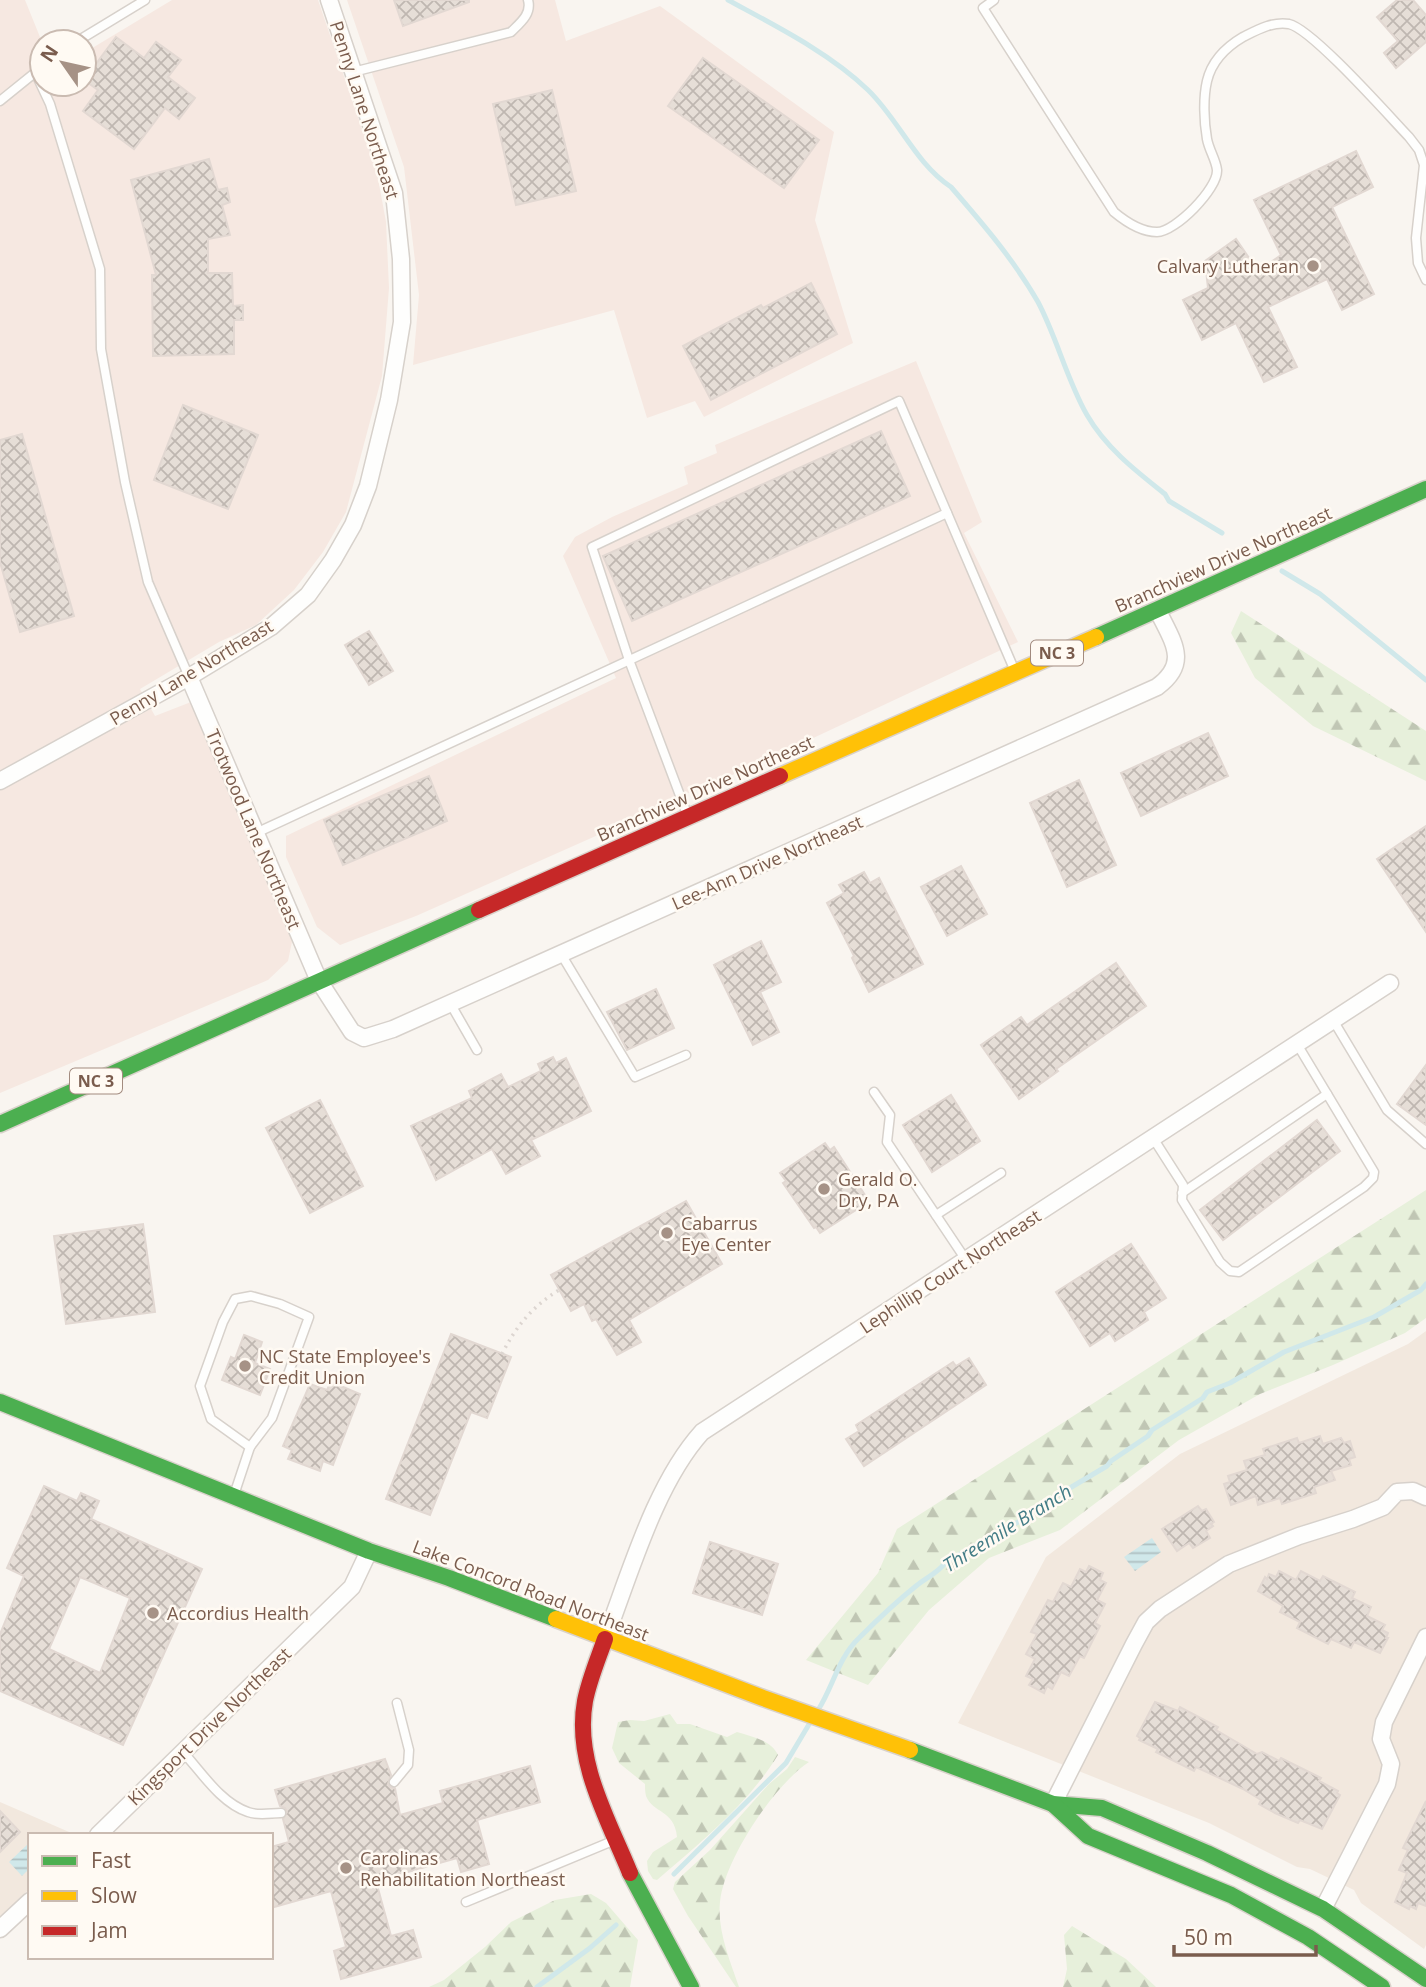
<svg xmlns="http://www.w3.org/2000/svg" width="1426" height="1987" viewBox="0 0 1426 1987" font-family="'Open Sans',sans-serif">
<defs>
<pattern id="forest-firs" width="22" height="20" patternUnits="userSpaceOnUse" patternTransform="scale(1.75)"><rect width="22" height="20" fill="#e7f0db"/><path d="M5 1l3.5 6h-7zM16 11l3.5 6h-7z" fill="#c0c6b4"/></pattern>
<pattern id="water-rules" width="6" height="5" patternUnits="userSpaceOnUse" patternTransform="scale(1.75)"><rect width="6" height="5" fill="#d0e8ea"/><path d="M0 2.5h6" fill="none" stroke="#aebfc0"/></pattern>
<pattern id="building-cross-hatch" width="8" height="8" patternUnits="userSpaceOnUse" patternTransform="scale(1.75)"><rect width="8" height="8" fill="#e6ded7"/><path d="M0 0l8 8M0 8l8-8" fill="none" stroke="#bfb7b1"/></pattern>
</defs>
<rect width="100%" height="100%" fill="#f9f5f0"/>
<g fill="#f2e8de">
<path d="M1426,1331V1945L1424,1949L1361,1903L1354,1890L1310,1869L1297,1867L1209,1823L958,1723L1046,1557L1180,1454L1408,1344Z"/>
<path d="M0,1802L76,1835H30V1888L0,1920Z"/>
</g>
<g fill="#f6e8e1">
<path d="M0,0H25L42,42V84H84V53L172,0H318L377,173L386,222L389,288L382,376L346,512L323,552L294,590L256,625L219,642L140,689L155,716L191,702L203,721L293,937L288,961L268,980L0,1093Z"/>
<path d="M347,0H555L566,41L660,6L834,132L815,220L853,343L704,417L695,401L647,418L614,310L413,365L419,295L404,167Z"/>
<path d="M916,361L982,522L964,533L1018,642L809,740L706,787L660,803L643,815L416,916L340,945L317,927L286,857V836L616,678L563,556L575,537L612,517L688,484L684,467L717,453L715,445Z"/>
</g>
<g fill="url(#forest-firs)">
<path d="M1241,611L1426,731V781L1313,726L1255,678L1231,633Z"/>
<path d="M1426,1190V1318L1405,1333L1333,1365L1260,1394L1179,1440L1060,1530L989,1558L929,1610L868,1685L806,1660L878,1573L897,1529Z"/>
<path d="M670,1714L677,1724H690L727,1737L737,1732C753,1737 771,1740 778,1755C748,1804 700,1843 657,1880L653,1879L648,1871L647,1861L653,1852L677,1837C674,1809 653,1814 646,1796C645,1792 645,1788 645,1784L619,1763L612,1748L618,1722L630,1720L644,1721Z"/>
<path d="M795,1757L809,1762C774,1785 724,1860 720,1902C717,1930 730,1961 739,1987H736L688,1916L673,1889L675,1882L710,1850L769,1784L787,1769Z"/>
<path d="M591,1894L606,1903L638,1940L630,1987H429L444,1980L485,1947L511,1922L555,1900Z"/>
<path d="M1072,1926L1126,1959L1156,1987H1063L1067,1969L1064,1935Z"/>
</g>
<g fill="url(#water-rules)">
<path d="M1152,1538L1161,1552L1135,1571L1124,1557Z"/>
<path d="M30,1842V1868L22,1876L9,1862Z"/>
</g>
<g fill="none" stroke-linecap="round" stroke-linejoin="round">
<g stroke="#d0e8ea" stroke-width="5">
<path d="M728,0C774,25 830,53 868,90C899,120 915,163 951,187C983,224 1014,260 1038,302C1057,338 1067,380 1087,415C1106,448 1136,471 1165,494L1169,501L1222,533"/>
<path d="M1282,571L1320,594L1426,680"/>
<path d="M818,1710C833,1687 838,1658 859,1638C877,1620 896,1602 916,1586C926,1578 939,1572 946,1562L1027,1517L1031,1511L1107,1466L1111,1461L1148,1436L1152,1430L1203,1398L1207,1392L1230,1383L1284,1352L1374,1317L1421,1290L1426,1284"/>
<path d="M674,1874L786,1763L811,1721"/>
<path d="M537,1987L590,1948L616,1925"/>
</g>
</g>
<g fill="url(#building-cross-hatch)" stroke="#e2d8d2" stroke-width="2" fill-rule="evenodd">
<path d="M394,0H469V2L403,26Z"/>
<path d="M1397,0H1413L1426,15V42L1396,68L1384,53L1398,41L1377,17Z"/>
<path d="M116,37L144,58L156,42L181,60L168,77L195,98L179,119L165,108L134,149L83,111L98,90L84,80Z"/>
<path d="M703,58L819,140L784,188L668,106Z"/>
<path d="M552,90L576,191L516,205L493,104Z"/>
<path d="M1356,151L1373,187L1332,207L1374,294L1342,310L1327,279L1268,307L1297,367L1264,382L1236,323L1202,340L1183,300L1208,288L1205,261L1236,239L1258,271L1281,255L1254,200Z"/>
<path d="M209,159L218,190L227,188L230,202L222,205L230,235L208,239V273H232L233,306L243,305V320H234V354L153,356L152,275H156L131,180Z"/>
<path d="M811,283L837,334L711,400L683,346L761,305L763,308Z"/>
<path d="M183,405L258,435L228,509L154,480Z"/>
<path d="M881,431L910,496L632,621L603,556Z"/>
<path d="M22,434L74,616L20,632L0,562V440Z"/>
<path d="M369,631L393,671L369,685L345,645Z"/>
<path d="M1208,733L1228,776L1141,816L1121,773Z"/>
<path d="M429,776L447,821L343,865L324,820Z"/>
<path d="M1079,780L1116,865L1067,887L1030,803Z"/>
<path d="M1426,826V932L1377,859Z"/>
<path d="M961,866L987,914L947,936L921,887Z"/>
<path d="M864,872L870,883L879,878L923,964L869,992L852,958L854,956L827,903L844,893L839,885Z"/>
<path d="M761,941L781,982L760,992L779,1032L753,1045L714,965Z"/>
<path d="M1116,963L1146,1006L1056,1069L1058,1071L1019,1099L981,1045L1021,1017L1027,1025Z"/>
<path d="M656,989L674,1028L627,1050L607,1012Z"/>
<path d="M553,1057L556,1063L566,1058L591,1111L531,1140L540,1156L506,1174L492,1149L436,1180L411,1126L472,1098L469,1091L501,1074L508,1087L541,1071L538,1064Z"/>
<path d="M1426,1065V1125L1397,1104Z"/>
<path d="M951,1095L980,1141L932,1172L903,1125Z"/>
<path d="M320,1100L363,1186L310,1213L266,1128Z"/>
<path d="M1317,1120L1340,1151L1223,1240L1200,1210Z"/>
<path d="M825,1143L830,1150L834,1147L865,1195L863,1196L867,1203L820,1233L816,1227L814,1228L783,1183L786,1181L780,1173Z"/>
<path d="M686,1201L722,1264L629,1320L641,1342L617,1355L596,1319L592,1321L584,1304L571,1311L551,1275Z"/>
<path d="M143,1224L155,1312L66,1324L54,1236Z"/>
<path d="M1131,1244L1166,1298L1144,1312L1148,1320L1115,1341L1110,1333L1090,1346L1056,1292Z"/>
<path d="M451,1334L511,1357L487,1418L471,1412L430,1515L386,1499Z"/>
<path d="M244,1335L262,1342L255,1363L270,1369L260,1395L222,1380L231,1357L235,1359Z"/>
<path d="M969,1358L986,1385L864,1466L846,1439L859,1431L856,1425L953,1362L956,1366Z"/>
<path d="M331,1382L360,1394L333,1465L323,1461L320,1471L288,1459L292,1450L283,1446L310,1384L327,1390Z"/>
<path d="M1320,1436L1323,1444L1341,1438L1344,1443L1350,1441L1355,1457L1349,1459L1351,1465L1331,1471L1335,1480L1314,1487L1316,1493L1282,1504L1280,1498L1258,1505L1256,1496L1231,1505L1224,1484L1230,1482L1228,1476L1247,1470L1244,1461L1265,1455L1263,1449L1297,1438L1299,1443Z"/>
<path d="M44,1486L77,1501L81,1493L99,1501L91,1519L202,1569L123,1745L0,1691V1634L24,1576L7,1568ZM80,1577L130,1598L100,1673L49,1649Z"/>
<path d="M1198,1506L1202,1511L1206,1509L1214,1522L1211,1524L1213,1526L1206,1531L1210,1538L1193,1548L1189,1543L1177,1551L1162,1529Z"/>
<path d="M710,1542L778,1564L762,1615L693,1593Z"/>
<path d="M1089,1566L1103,1573L1100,1580L1106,1583L1097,1600L1105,1604L1095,1623L1100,1626L1084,1658L1080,1656L1069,1676L1061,1672L1052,1689L1047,1686L1044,1693L1029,1685L1033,1679L1026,1676L1035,1659L1026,1654L1037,1634L1031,1632L1048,1600L1053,1602L1063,1583L1071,1587L1080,1569L1086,1572Z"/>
<path d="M1279,1571L1296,1580L1301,1571L1320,1581L1323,1576L1355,1592L1352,1598L1371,1607L1367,1616L1385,1625L1382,1630L1388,1633L1386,1638H1388L1380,1653L1354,1642L1351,1648L1331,1639L1328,1644L1297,1628L1300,1622L1280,1612L1283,1606L1258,1591L1265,1577L1267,1579L1269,1574L1276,1577Z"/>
<path d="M1155,1702L1178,1711L1180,1707L1218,1727L1216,1730L1257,1754L1262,1752L1279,1761L1281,1758L1321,1778L1319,1781L1338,1791L1337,1793L1340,1795L1322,1829L1300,1820L1298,1823L1275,1813L1259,1804L1261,1800L1243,1789L1196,1767L1194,1771L1156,1752L1158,1749L1139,1740L1140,1738L1137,1736Z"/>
<path d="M385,1759L391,1775L388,1784L390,1787L395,1788L400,1815L443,1803L440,1791L530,1766L540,1802L477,1820L489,1864L461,1872L457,1858L376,1881L391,1936L413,1930L421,1957L341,1979L334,1951L346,1947L331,1891L271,1908V1847L289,1842L283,1819L287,1812L285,1808L280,1806L275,1790Z"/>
<path d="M1426,1801V1906L1418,1903L1416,1909L1410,1906L1409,1909L1395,1902L1407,1873L1399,1870L1408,1850L1403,1848Z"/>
<path d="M0,1811L20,1832L0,1852Z"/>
</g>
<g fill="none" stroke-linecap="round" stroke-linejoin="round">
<defs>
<g id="lane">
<path d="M994,0L983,8L1114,212C1126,222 1141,232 1157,232C1175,232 1218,189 1217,170C1216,160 1209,150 1207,139C1204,122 1203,98 1207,81C1212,60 1226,47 1243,37C1257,30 1273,21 1289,24C1312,29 1388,115 1409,137L1419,150L1424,165L1416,238L1418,263L1426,280"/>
<path d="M76,42L145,0"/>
<path d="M35,72L50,104L100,269L101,349L125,482L148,582L189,677"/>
<path d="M353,72L511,32C520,23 532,14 528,0"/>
<path d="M0,101L42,67"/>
<path d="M687,814L629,660L592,547L899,401L1014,669"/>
<path d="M256,833L947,513"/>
<path d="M561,954L635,1077L686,1055"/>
<path d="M450,1003L477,1050"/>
<path d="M1333,1020L1387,1110L1426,1144"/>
<path d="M874,1092L890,1115L887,1142L966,1260"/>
<path d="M1153,1138L1183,1185L1182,1200L1220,1262L1230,1271L1239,1272L1364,1187L1373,1178L1374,1172L1297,1044"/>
<path d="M1182,1193L1327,1094"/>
<path d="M936,1215L1001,1173"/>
<path d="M251,1296L280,1304L309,1317L272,1418L250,1447L211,1419L200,1386L223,1322L235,1299Z"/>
<path d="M234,1495L250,1447"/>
<path d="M183,1752C202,1773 221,1803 248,1812C258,1816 271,1813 281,1813"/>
<path d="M394,1782L408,1765L409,1750L397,1703"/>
<path d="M466,1902L615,1840"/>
</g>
<g id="street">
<path d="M189,677L319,981L352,1032L364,1038L393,1029L1157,687C1190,663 1173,642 1158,611"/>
<path d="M0,781L189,677L271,627L308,595L333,560L353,525L368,486L389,400L402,322L401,259L394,193L329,0"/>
<path d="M605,1639C630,1574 655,1484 702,1432L1390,983"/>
<path d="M1053,1804L1134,1644L1146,1622L1160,1609L1229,1564L1299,1536L1353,1519L1383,1507L1397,1492L1413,1491L1426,1497"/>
<path d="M98,1835L352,1587L369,1551"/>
<path d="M1323,1909L1387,1784L1391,1764L1381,1739L1384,1722L1426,1637"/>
<path d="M0,1929L30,1901"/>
</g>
<g id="fast">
<path d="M1096,637L1426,489"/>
<path d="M0,1124L479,910"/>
<path d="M0,1402L369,1551L449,1578L556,1619"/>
<path d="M910,1750L1053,1804L1102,1808L1207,1853L1323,1909L1426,1979"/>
<path d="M1053,1804L1088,1836L1231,1895L1308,1937L1382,1987"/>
<path d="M630,1873L691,1987"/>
</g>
<g id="slow">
<path d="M780,776L1096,637"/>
<path d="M556,1619L763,1698L910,1750"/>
</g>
<g id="jam">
<path d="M479,910L780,776"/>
<path d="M605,1639C598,1659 589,1680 585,1701C574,1761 608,1819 630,1873"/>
</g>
</defs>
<use href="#lane" stroke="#d7d1cb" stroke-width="11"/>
<use href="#street" stroke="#d7d1cb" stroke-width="19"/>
<use href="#fast" stroke="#d9d2cb" stroke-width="19"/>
<use href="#slow" stroke="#d9d2cb" stroke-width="19"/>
<use href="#jam" stroke="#d9d2cb" stroke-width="19"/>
<path stroke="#dcd5d0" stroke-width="3.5" stroke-dasharray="2 5" stroke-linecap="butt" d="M502,1354C516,1326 533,1306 559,1290"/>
<use href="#lane" stroke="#fefefd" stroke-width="8"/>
<use href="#street" stroke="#fefefd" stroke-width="16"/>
<use href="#fast" stroke="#4caf50" stroke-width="16"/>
<use href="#slow" stroke="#ffc107" stroke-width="16"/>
<use href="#jam" stroke="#c62828" stroke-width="16"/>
</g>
<g fill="#a69286" stroke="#fffaf3" stroke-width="2.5">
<circle cx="1313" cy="266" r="7"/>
<circle cx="824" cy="1189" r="7"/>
<circle cx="667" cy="1233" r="7"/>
<circle cx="245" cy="1366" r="7"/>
<circle cx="153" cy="1613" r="7"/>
<circle cx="346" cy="1868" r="7"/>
</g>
<g text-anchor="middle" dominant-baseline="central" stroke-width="5" stroke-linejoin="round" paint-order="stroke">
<g fill="#fffaf3" stroke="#a28b7f" stroke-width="2">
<rect x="1031" y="640.5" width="52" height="25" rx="5"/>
<rect x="70" y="1068.5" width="52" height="25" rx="5"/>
</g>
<g font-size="16" font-weight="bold" fill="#7a5c4d">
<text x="1057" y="653">NC 3</text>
<text x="96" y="1081">NC 3</text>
</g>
<g font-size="18" fill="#7a5c4d" stroke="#fffaf3">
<text transform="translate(365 110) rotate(72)">Penny Lane Northeast</text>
<text transform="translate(1223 559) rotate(-24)">Branchview Drive Northeast</text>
<text transform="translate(191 672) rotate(-31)">Penny Lane Northeast</text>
<text transform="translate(705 788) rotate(-24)">Branchview Drive Northeast</text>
<text transform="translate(254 829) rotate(67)">Trotwood Lane Northeast</text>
<text transform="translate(767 862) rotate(-24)">Lee-Ann Drive Northeast</text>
<text transform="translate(950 1271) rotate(-33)">Lephillip Court Northeast</text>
<text transform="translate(531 1590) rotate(21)">Lake Concord Road Northeast</text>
<text transform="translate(209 1726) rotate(-44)">Kingsport Drive Northeast</text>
</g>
<g font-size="18" fill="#7a5c4d" stroke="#fffaf3" text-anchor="start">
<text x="1299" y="266" text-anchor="end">Calvary Lutheran</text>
<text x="838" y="1179">Gerald O.<tspan x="838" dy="21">Dry, PA</tspan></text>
<text x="681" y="1223">Cabarrus<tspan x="681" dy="21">Eye Center</tspan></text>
<text x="259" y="1356">NC State Employee's<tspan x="259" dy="21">Credit Union</tspan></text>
<text x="167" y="1613">Accordius Health</text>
<text x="360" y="1858">Carolinas<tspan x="360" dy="21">Rehabilitation Northeast</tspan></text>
</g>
<g font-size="19" font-style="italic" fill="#437c86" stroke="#fffaf3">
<text transform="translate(1007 1528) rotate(-32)">Threemile Branch</text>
</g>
</g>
<rect x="28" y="1833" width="245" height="126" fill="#fffaf3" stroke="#cabbb1" stroke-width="2"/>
<rect x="42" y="1856" width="35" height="10" fill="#4caf50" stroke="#cabbb1" stroke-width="2"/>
<text x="91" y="1868" font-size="21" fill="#7a5c4d">Fast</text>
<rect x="42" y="1891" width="35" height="10" fill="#ffc107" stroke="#cabbb1" stroke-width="2"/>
<text x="91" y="1903" font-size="21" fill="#7a5c4d">Slow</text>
<rect x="42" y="1926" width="35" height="10" fill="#c62828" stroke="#cabbb1" stroke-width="2"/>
<text x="91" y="1938" font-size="21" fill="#7a5c4d">Jam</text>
<g transform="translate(63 63) rotate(304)"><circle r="33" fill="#fffaf3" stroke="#cabbb1" stroke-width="2"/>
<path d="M0-5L12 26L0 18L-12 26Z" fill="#a69286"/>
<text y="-10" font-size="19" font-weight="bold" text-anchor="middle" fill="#7a5c4d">N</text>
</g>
<path d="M1174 1945v10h142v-10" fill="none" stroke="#7a5c4d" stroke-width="3.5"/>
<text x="1184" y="1945" font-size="21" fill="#7a5c4d" stroke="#fffaf3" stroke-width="5" paint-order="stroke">50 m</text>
</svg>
